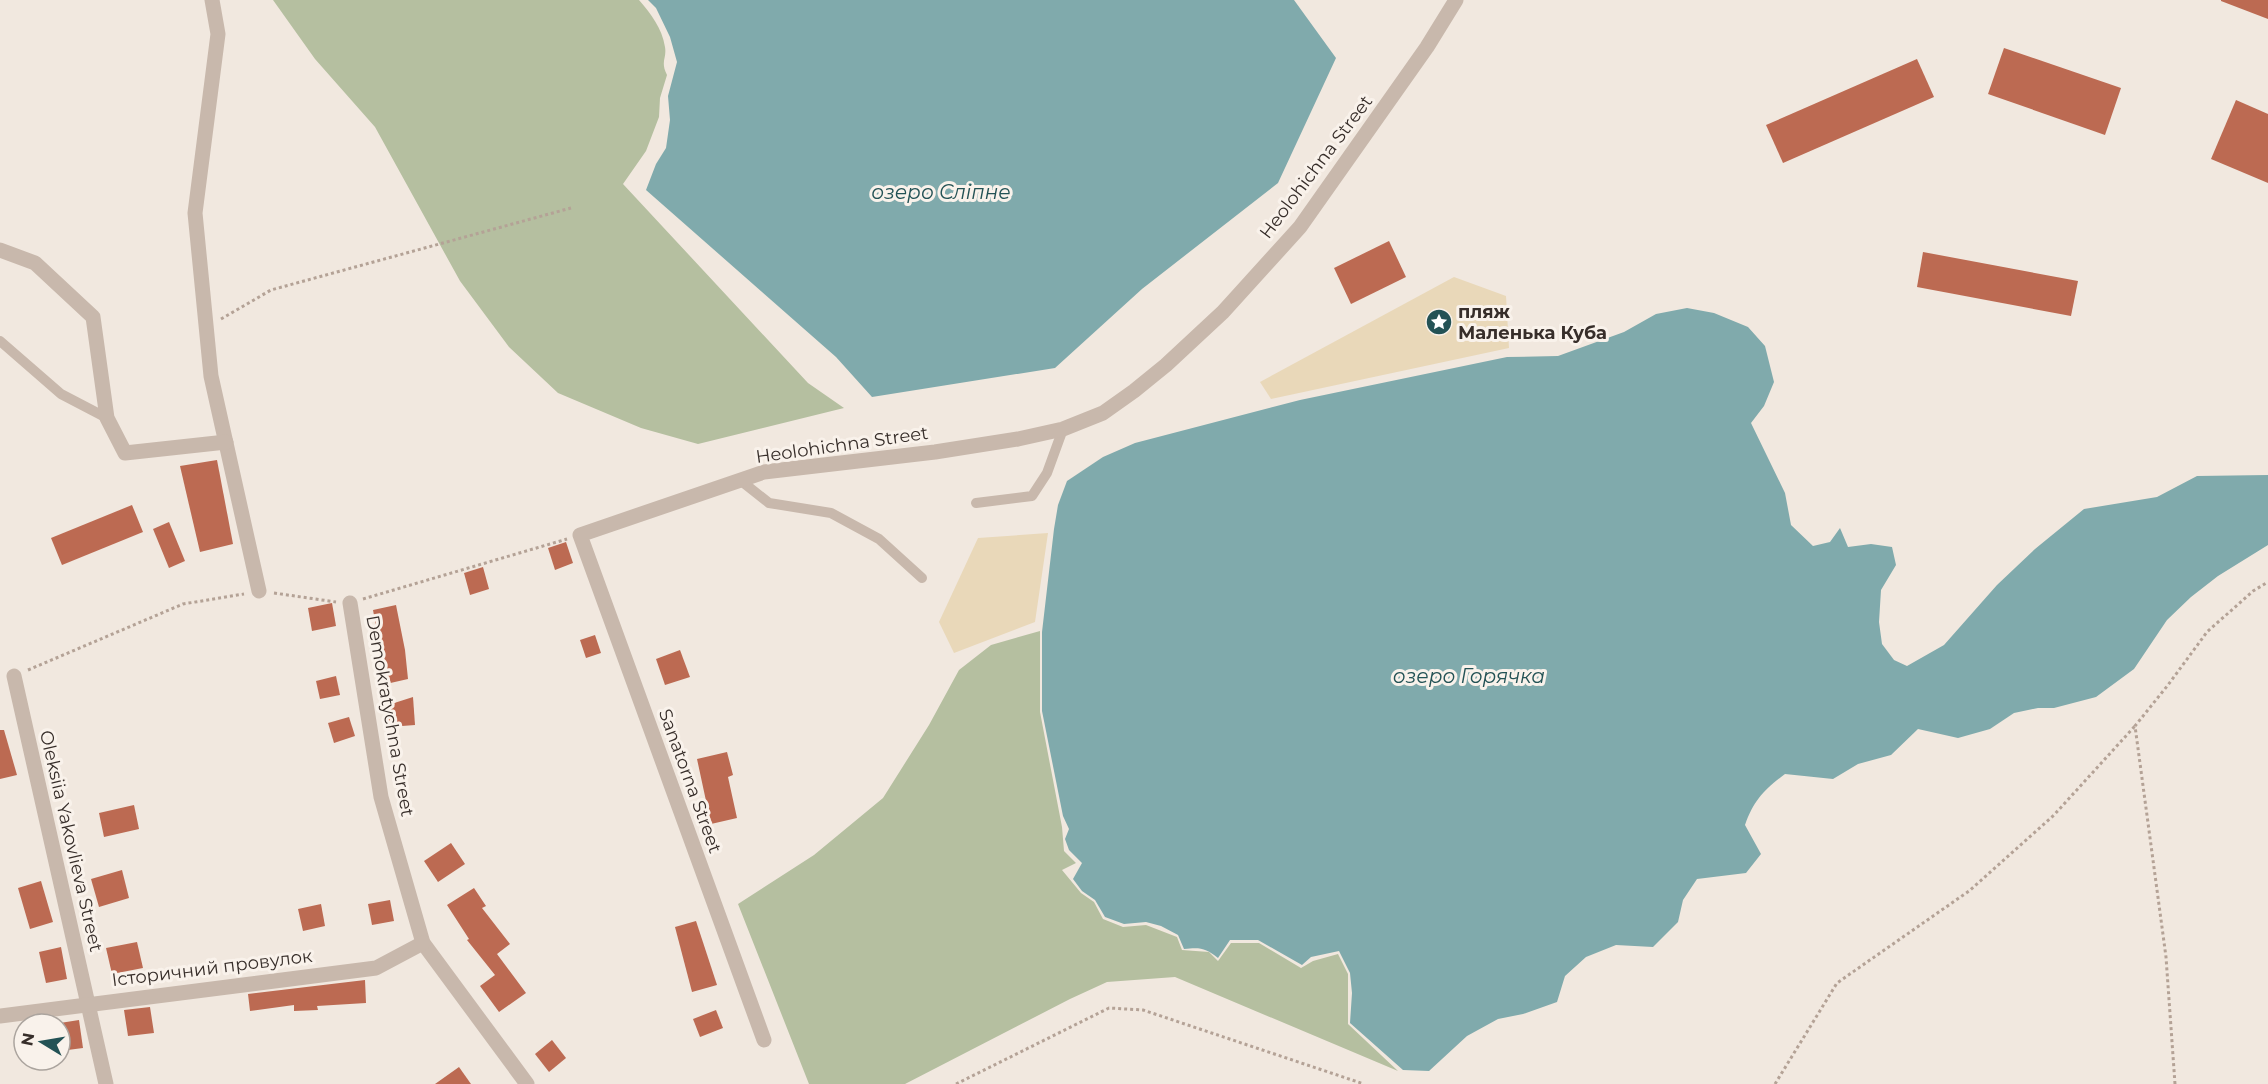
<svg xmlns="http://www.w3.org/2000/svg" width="2268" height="1084" viewBox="0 0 2268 1084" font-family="Montserrat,sans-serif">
<rect width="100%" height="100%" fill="#f1e8df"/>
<g fill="#b5bfa0">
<path d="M273,0H639C651,14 662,28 665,47C667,59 660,61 667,75L660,98L659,117L646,151L623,184L808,383L844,408L698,444L641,428L558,393L509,347L460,281L375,127L315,59Z"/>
<path d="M1040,631V712L1062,827L1064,851L1076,863L1062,870L1081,893L1094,902L1103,919L1123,927L1146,925L1177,937L1182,950L1209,952L1218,961L1231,943H1259L1301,968L1313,961L1338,954L1348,974V1024L1398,1071L1175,977L1107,982L1070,999L905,1084H809L738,904L814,855L883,798L929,725L959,670L991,645Z"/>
</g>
<g fill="#e9d8b9">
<path d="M1454,277L1506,296L1509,348L1271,399L1260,382Z"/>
<path d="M1048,533L1035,622L954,653L939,622L978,538Z"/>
</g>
<g fill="#80aaac">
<path d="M648,0H1294L1336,58L1278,183L1142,289L1055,368L872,397L836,357L646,190L656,164L666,148L670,120L668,96L677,62L670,37L656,8Z"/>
<path d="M1687,308L1714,313L1748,327L1765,346L1774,382L1764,406L1751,423L1785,493L1791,525L1813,546L1830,542L1840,528L1848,547L1871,544L1892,547L1896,565L1881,590L1879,622L1882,644L1894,660L1907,666L1944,645L1997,585L2035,549L2084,509L2157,497L2197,476L2268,475V545L2218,576L2191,597L2167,620L2134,669L2096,697L2054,708H2038L2014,713L1990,729L1958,738L1918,729L1891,755L1858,764L1833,779L1785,774C1764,790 1754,800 1745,825L1761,854L1746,873L1697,879L1683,900L1678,922L1653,947L1616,945L1586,957L1565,976L1557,1002L1523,1014L1498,1019L1467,1036L1429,1071L1403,1070L1350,1023L1352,993L1350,973L1339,951L1311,957L1302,965L1258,940H1230L1218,958C1206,948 1200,947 1184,949L1178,935L1161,926L1146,922L1124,924L1105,917L1095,900L1082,891L1073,879L1082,863L1069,850L1065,839L1069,829L1063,816L1042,711V632L1054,529L1058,505L1067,481L1103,457L1135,443L1300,400L1507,357L1558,356L1624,332L1656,314Z"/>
</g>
<g fill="#bc6a52">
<path d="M2221,0H2268V19L2221,1Z"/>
<path d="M2004,48L2121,88L2105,135L1988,94Z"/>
<path d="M1917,59L1934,97L1783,163L1766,125Z"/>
<path d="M2236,100L2268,114V183L2211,159Z"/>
<path d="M1389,241L1406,277L1351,304L1334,268Z"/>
<path d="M1923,252L2078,281L2071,316L1917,287Z"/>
<path d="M217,460L233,544L200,552L180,466Z"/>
<path d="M132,505L143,532L62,565L51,538Z"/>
<path d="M169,522L185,561L169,568L153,529Z"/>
<path d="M566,542L573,563L555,570L548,548Z"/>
<path d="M483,567L489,589L470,595L464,573Z"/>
<path d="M332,603L336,626L312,631L308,608Z"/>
<path d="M396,605L405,650L408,679L386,684L385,678L383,679L379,642L373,610Z"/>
<path d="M595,635L601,653L586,658L580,640Z"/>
<path d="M680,650L690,677L665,685L656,659Z"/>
<path d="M336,676L340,695L320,699L316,681Z"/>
<path d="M413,697L415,725L389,727L388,705Z"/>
<path d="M349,717L355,736L334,743L328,723Z"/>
<path d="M0,730H4L17,775L0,779Z"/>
<path d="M727,752L733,775L728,777L737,818L711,824L697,759Z"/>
<path d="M134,805L139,829L104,837L99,813Z"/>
<path d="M451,843L465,864L438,882L424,861Z"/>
<path d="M122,870L129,898L99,907L91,879Z"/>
<path d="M41,881L53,922L30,929L18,888Z"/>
<path d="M474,888L486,906L482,908L510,944L497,954L526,993L499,1012L480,986L495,975L467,940L469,939L447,905Z"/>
<path d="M390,900L394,921L372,925L368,904Z"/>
<path d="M321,904L325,926L303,931L298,909Z"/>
<path d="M696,921L717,985L692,992L675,927Z"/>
<path d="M137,942L143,968L112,974L106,948Z"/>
<path d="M61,947L67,979L46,983L39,952Z"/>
<path d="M365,980L366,1003L317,1006L318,1010L294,1011V1005L250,1011L248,994Z"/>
<path d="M150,1007L154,1033L128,1036L124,1010Z"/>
<path d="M716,1010L723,1028L700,1037L693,1019Z"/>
<path d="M79,1020L83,1048L60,1051V1023Z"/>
<path d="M552,1040L566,1058L549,1072L535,1054Z"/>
<path d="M459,1067L471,1084H435Z"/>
</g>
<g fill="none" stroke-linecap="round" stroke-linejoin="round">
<g stroke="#b4a296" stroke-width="3" stroke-dasharray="3 3" stroke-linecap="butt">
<path d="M221,319L271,290L571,208"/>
<path d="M274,593L336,602"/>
<path d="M363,599L567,539"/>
<path d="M28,670L183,604L244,594"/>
<path d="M956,1084L1109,1008L1143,1010L1364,1084"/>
<path d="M1775,1084L1837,983L1969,891L2054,815L2135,726"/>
<path d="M2175,1084L2166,957L2135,726L2168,685L2207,632L2253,591L2268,582"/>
</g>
<g stroke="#c8b8ac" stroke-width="10">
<path d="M0,341L61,394L107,418"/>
<path d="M740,480L769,503L831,513L879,539L922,578"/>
<path d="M976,503L1032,496L1047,473L1063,429"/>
</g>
<g stroke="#c8b8ac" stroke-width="15">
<path d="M212,0L218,34L195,213L211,376L259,591"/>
<path d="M0,250L35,263L93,317L107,418L125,453L226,442"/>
<path d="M350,603L381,797L423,943L527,1084"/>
<path d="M14,676L106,1084"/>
<path d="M0,1016L376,968L423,943"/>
<path d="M764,1040L580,535L764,472L935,452L1018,439L1063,429L1103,413L1134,391L1166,365L1223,312L1300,227L1427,47L1456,0"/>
</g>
</g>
<defs>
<symbol id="sight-disc" viewBox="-11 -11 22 22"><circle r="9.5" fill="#235255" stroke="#f9f2eb"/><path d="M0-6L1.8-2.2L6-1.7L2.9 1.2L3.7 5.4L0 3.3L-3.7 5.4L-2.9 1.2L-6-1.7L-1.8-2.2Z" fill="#fff"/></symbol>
</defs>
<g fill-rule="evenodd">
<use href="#sight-disc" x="1424" y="307" width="30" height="30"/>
</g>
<g text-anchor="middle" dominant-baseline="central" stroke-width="6" stroke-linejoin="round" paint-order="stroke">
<g font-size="18" fill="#372e2a" stroke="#f9f2eb">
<text transform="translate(1316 167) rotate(-53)">Heolohichna Street</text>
<text transform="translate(842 445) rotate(-8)">Heolohichna Street</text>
<text transform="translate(390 716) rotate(80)">Demokratychna Street</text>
<text transform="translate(690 781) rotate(70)">Sanatorna Street</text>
<text transform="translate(71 841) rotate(77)">Oleksiia Yakovlieva Street</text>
<text transform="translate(212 968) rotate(-7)">Історичний провулок</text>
</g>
<g font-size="18" font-weight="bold" fill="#372e2a" stroke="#f9f2eb" text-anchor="start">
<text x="1458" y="312">пляж<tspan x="1458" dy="21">Маленька Куба</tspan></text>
</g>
<g font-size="20" font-style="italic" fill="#235255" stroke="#f9f2eb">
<text x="941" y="192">озеро Сліпне</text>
<text x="1469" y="676">озеро Горячка</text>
</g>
</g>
<g transform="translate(42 1042) rotate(281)"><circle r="28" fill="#f9f2eb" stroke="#aba49e" stroke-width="1.5"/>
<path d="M0-4.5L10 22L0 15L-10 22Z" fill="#235255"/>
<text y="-9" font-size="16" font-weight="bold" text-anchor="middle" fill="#372e2a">N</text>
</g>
</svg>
